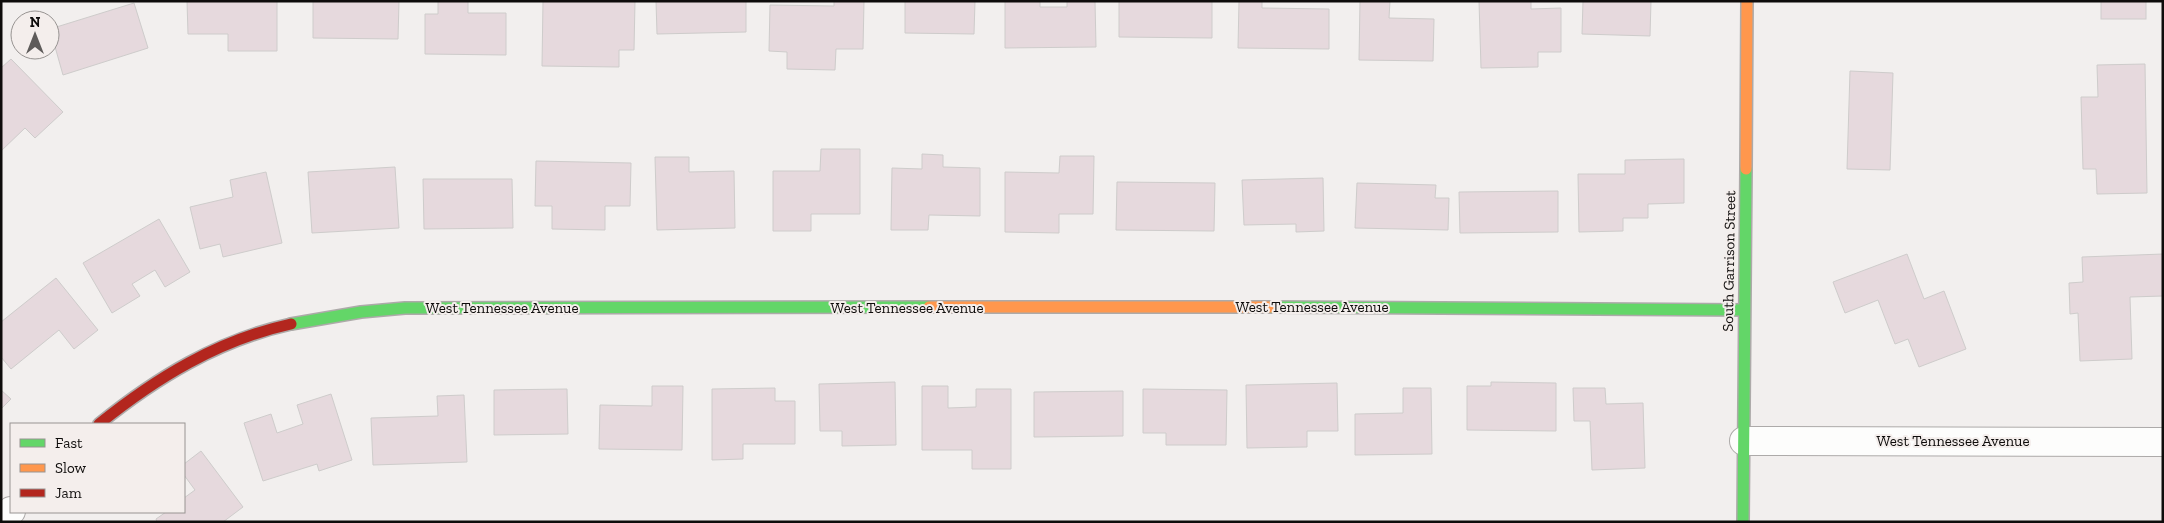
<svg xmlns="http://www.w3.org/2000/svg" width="2164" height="523" viewBox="0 0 2164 523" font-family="'Zilla Slab',serif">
<rect width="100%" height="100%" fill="#f2efee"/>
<g fill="#e6d9dd" stroke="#cecccb">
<path d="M187,1H277V51H228V34H188Z"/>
<path d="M313,1H399L398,39L313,38Z"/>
<path d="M438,1H468V13H506V55L425,54V14H438Z"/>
<path d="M543,1H635L634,50H619V67L542,66Z"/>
<path d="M656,1H746V32L657,34Z"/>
<path d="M834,1H864L863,49H836L835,70L787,69V52L769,51L770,5L834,6Z"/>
<path d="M905,1H975L974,34L905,33Z"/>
<path d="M1005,1H1040V7H1067V1H1095L1096,47L1005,48Z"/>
<path d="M1119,1H1212V38L1119,37Z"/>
<path d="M1239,1H1262V8L1329,9V49L1238,48Z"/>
<path d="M1360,1H1390L1389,18L1434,19L1433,61L1359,60Z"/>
<path d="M1479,1H1531V9L1561,8V52H1538V67L1481,68Z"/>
<path d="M1583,1H1651L1650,36L1582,34Z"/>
<rect x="2101" y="1" width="45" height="18"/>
<path d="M134,3L148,48L63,75L50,29Z"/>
<path d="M11,59L63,112L35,138L25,128L1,151V68Z"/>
<path d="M2145,64L2147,193L2097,194L2096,169H2083L2081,97H2098L2097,65Z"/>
<path d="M1850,71L1893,73L1890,170L1847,169Z"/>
<path d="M821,149H860V214H811V231H773V171H820Z"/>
<path d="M922,154L943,155V167L980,168V216L929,215L928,230H891L892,168L922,169Z"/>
<path d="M1060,156H1094L1093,214H1059V233L1005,232V172L1059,173Z"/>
<path d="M655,157H689V172L734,171L735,228L657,230Z"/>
<path d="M1684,159V203L1648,204V218H1623V231L1579,232L1578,174H1625V160Z"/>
<path d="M536,161L631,163L630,206H605V230L552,229V206H535Z"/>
<path d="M395,167L399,228L312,233L308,172Z"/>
<path d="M266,172L282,243L223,257L220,244L200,249L190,207L233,197L230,180Z"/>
<path d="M1323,178L1324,231L1296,232V224L1244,225L1242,180Z"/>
<path d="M423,179H512L513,228L424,229Z"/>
<path d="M1117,182L1215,183L1214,231L1116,230Z"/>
<path d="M1357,183L1436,185L1435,198H1449L1448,230L1355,228Z"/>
<path d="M1558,191V232L1460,233L1459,192Z"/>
<path d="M159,219L190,272L165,287L155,270L132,284L140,296L112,313L83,263Z"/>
<path d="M1907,254L1924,299L1944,291L1966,349L1919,367L1908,339L1895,344L1878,300L1845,313L1833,282Z"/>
<path d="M2163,254V296L2130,297L2132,359L2080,361L2078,313L2070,314L2069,283L2083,282L2082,257Z"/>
<path d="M56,278L98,330L74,349L59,330L11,369L1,357V322Z"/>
<path d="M895,382L896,445L842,446V431H820L819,384Z"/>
<path d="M1491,382L1556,383V431L1467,430V386H1491Z"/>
<path d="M1337,383L1338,431H1307V447L1247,448L1246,385Z"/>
<path d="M652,386H683L682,450L599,449L600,405L652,406Z"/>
<path d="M922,386H948V408L976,407V389H1011V469H972V450H922Z"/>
<path d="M775,388V401H795V444H743V459L712,460V389Z"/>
<path d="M1403,388H1431L1432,454L1355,455V414L1403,413Z"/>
<path d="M1573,388H1605L1606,404L1643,403L1645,468L1592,470L1590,421H1574Z"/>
<path d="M567,389L568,434L494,435V390Z"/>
<path d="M1143,389L1227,390L1226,445H1166V433H1143Z"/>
<path d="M1,390L11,399L1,409Z"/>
<path d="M1123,391V436L1034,437V392Z"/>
<path d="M331,394L352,460L319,471L317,464L263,481L244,423L271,414L277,433L303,424L297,405Z"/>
<path d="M464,395L467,462L373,465L371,418L438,416L437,396Z"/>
<path d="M201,451L243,507L223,522H157L156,519L166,512H184V498L195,490L184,475V464Z"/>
</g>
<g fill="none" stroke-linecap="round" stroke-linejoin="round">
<defs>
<g id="street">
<path d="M1744,441L2163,442"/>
<path d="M1,521L11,511"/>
</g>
<g id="fast">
<path d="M1271,307L1744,310"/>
<path d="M291,324L361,312L405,308L929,307"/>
<path d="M1743,522L1746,169"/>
</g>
<g id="slow">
<path d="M1746,169L1747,1"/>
<path d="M929,307H1271"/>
</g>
<path id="jam" d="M99,424C156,378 218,340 291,324"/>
</defs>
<use href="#street" stroke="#adaaa9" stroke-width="30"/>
<use href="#fast" stroke="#adaaa9" stroke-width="14"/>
<use href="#slow" stroke="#adaaa9" stroke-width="14"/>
<use href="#jam" stroke="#adaaa9" stroke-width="14"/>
<use href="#street" stroke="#fdfdfc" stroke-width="28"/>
<use href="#fast" stroke="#63d668" stroke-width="11"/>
<use href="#slow" stroke="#ff974d" stroke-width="11"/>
<use href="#jam" stroke="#b3261e" stroke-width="11"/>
</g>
<g text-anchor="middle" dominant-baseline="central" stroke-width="4" stroke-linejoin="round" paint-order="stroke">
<g font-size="15" fill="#0e0c0b" stroke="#f4eeec">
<text transform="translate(1729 261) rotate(-89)">South Garrison Street</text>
<text x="1312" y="307">West Tennessee Avenue</text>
<text x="502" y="308">West Tennessee Avenue</text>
<text x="907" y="308">West Tennessee Avenue</text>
<text x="1953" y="441">West Tennessee Avenue</text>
</g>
</g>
<rect width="2164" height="523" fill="none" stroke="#0e0c0b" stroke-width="5"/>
<rect x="10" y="423" width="175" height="90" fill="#f4eeec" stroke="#989492"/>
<rect x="20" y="439" width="25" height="8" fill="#63d668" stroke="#989492"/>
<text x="55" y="448" font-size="15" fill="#0e0c0b">Fast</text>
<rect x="20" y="464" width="25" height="8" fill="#ff974d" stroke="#989492"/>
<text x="55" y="473" font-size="15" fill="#0e0c0b">Slow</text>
<rect x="20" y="489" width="25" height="8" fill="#b3261e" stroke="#989492"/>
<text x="55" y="498" font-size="15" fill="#0e0c0b">Jam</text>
<g transform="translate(35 35)"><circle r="24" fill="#f4eeec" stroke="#989492"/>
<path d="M0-4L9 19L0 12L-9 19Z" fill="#5e5b5a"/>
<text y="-8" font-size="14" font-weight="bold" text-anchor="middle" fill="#0e0c0b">N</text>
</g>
</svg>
